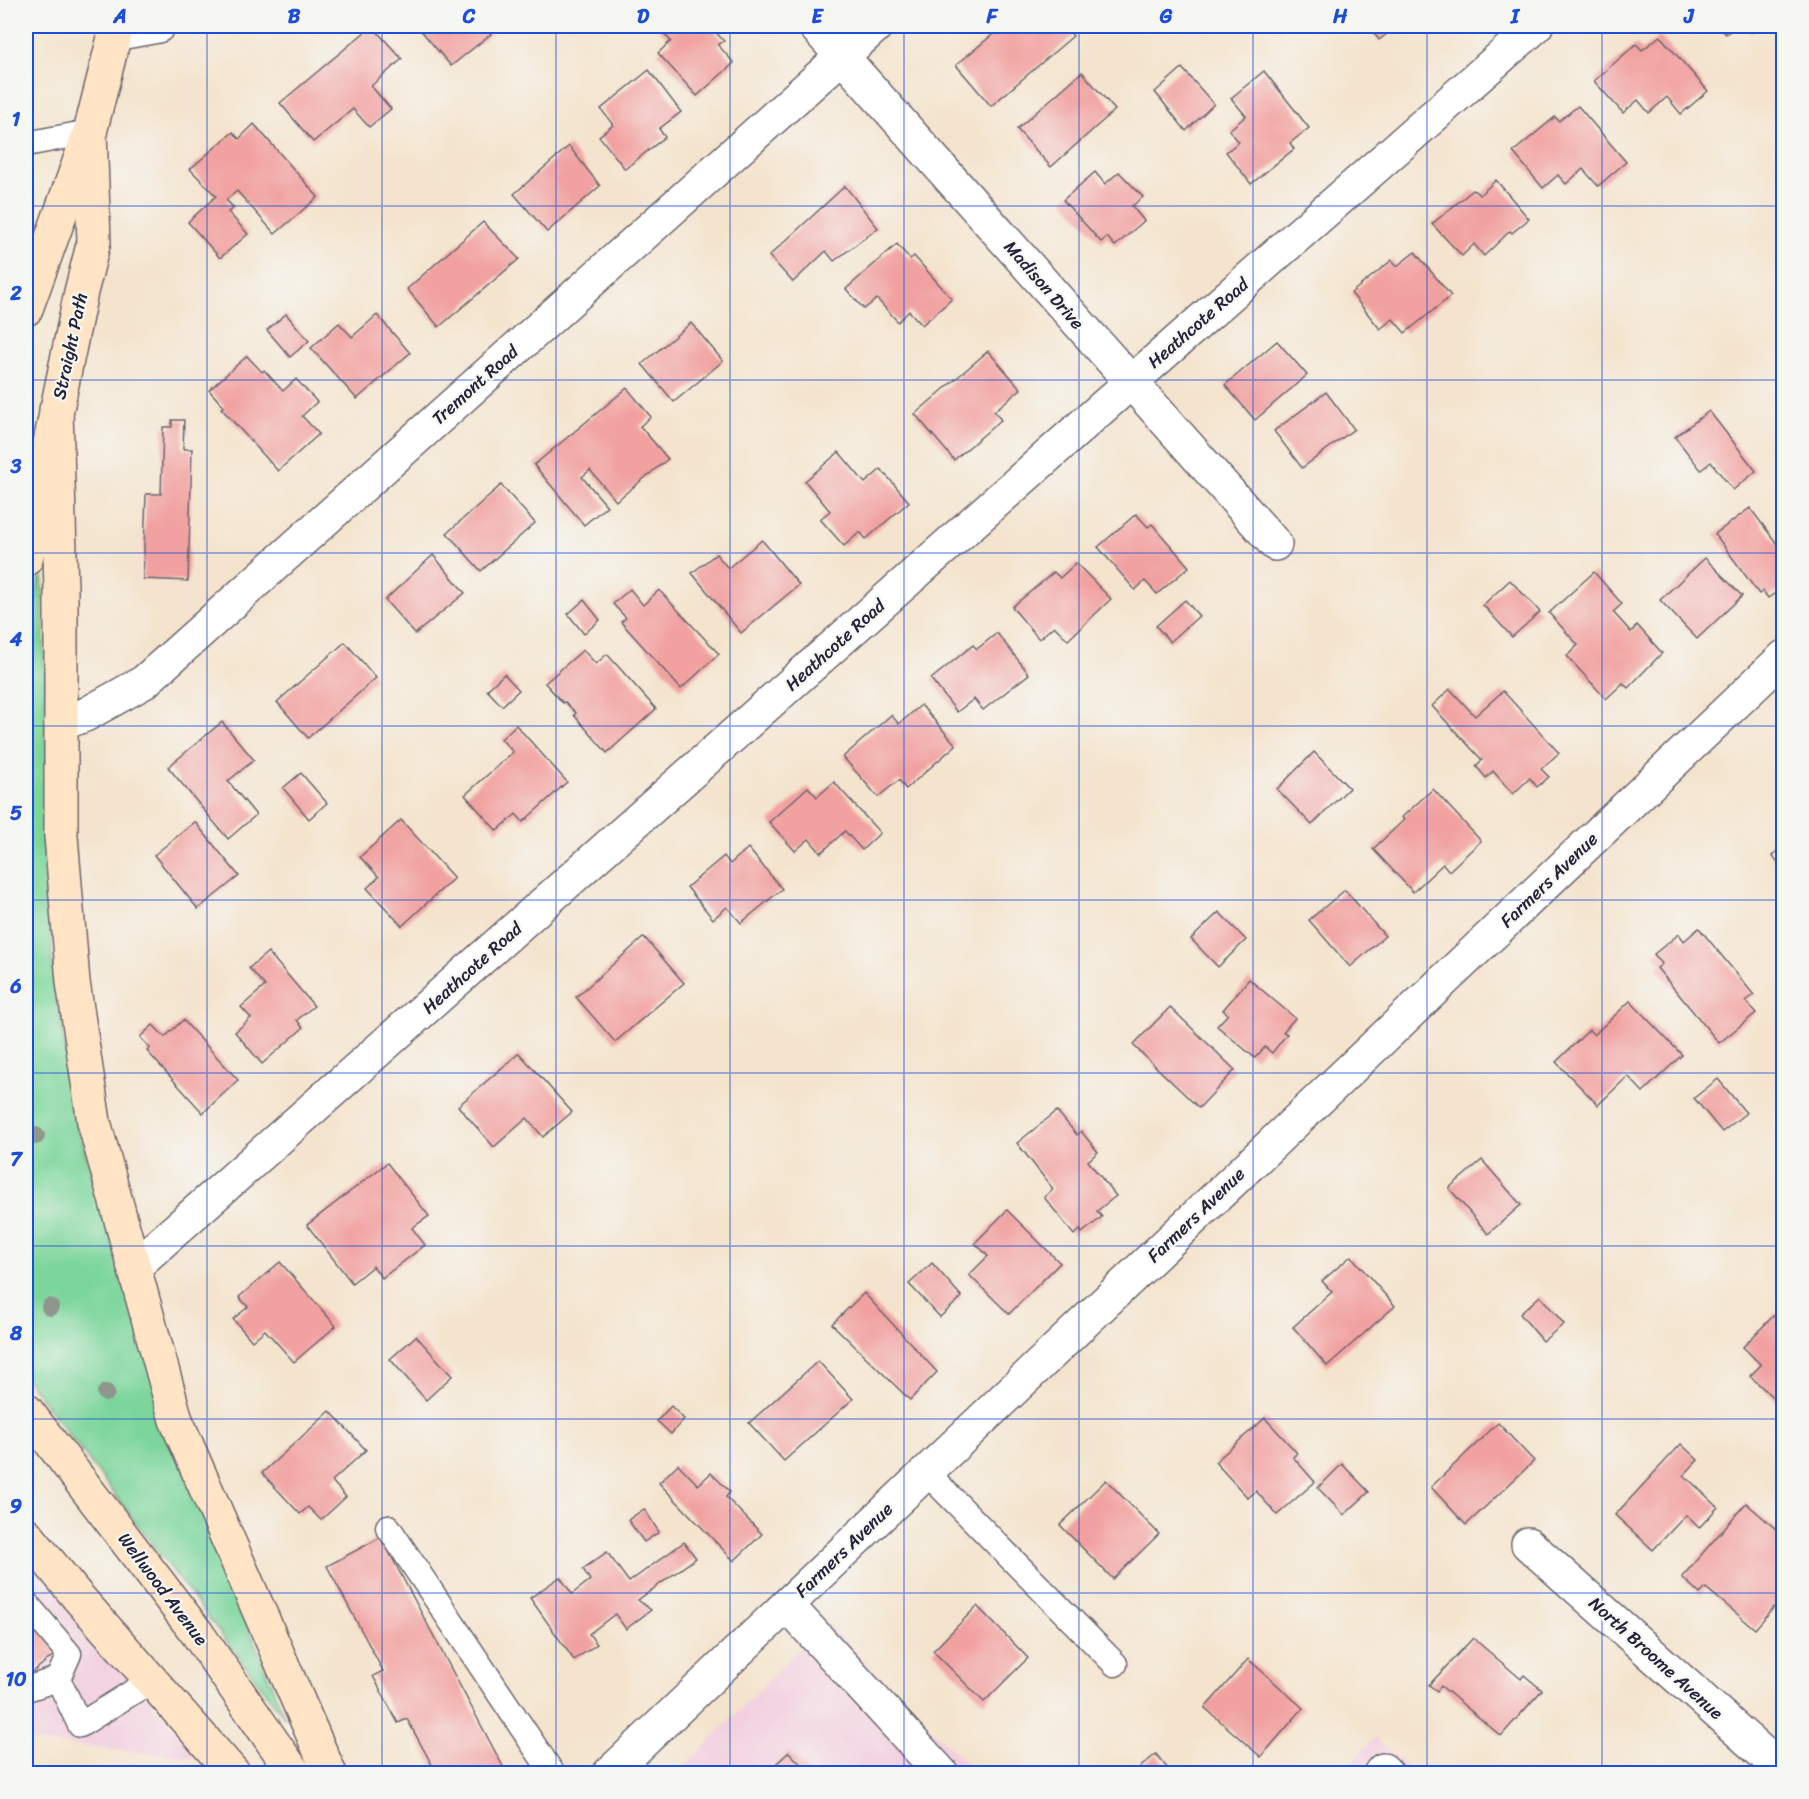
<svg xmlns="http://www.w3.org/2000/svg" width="1809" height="1799" viewBox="0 0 1809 1799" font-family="Sriracha,sans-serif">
<rect width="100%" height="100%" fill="#f6f6f2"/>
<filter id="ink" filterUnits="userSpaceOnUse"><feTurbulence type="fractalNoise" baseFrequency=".0167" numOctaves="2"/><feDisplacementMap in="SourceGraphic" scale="12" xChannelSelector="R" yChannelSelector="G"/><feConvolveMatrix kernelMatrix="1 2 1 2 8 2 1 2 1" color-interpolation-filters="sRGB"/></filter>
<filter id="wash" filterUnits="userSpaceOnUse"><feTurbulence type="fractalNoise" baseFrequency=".008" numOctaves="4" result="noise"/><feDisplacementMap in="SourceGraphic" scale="24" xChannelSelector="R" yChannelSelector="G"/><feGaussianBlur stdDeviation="1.35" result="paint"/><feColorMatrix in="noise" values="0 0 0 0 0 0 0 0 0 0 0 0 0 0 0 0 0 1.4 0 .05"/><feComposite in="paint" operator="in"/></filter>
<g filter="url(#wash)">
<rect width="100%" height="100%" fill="#f4e4ce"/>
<g fill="#f3cfdf">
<path d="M26,1556L200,1758L26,1741Z"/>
<path d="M825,1621L975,1773L678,1774Z"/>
<path d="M1374,1738L1414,1773L1341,1774Z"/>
</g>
<path fill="#7bd59b" stroke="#4e7c6b" stroke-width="1.5" d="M42,559L52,962L78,1127L168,1426L285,1718L26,1378V654Z"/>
<g id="blocks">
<g fill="#f1a2a0">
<path d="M372,26L402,59L371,86L391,109L369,127L353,109L313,142L280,103Z"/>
<path d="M417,26H484L491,34L451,66Z"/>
<path d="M656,26H710L724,41L718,45L734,63L697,96L658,53L671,41Z"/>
<path d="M1003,26H1064L1073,36L991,106L956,65Z"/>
<path d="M1368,26H1397L1379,40Z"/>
<path d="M1718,26H1736L1726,34Z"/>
<path d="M1745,26H1759L1751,32Z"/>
<path d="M1660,36L1708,91L1681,114L1667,97L1649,113L1638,100L1623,113L1594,81L1636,44L1642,50Z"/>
<path d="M1182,68L1214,104L1186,131L1155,92Z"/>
<path d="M649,70L681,112L659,129L665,137L625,169L599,136L613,125L601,109Z"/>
<path d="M1264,71L1309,128L1290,143L1294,149L1251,184L1226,152L1239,142L1229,130L1246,116L1231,98Z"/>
<path d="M1082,72L1115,110L1051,167L1017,129Z"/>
<path d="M1578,106L1626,162L1598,186L1583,169L1566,184L1558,175L1543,188L1513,152L1555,117L1559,121Z"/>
<path d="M254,124L318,197L275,234L237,191L226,200L234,208L228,212L248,234L220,258L188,222L216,196L190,169L233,132L239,139Z"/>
<path d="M569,146L600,186L547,232L514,194Z"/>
<path d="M1095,172L1105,184L1119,172L1143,197L1132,206L1144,221L1115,246L1107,237L1101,242L1063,200Z"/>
<path d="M1496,180L1529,219L1512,233L1510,231L1484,256L1474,244L1462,256L1432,224L1473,190L1480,195Z"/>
<path d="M845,186L878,228L834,261L826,251L793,282L769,256Z"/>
<path d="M483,222L519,259L439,327L407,289Z"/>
<path d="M897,244L910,259L914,256L952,299L922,325L909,311L898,322L877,299L864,309L846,289Z"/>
<path d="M1415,252L1451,296L1405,333L1393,319L1380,329L1351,293L1392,260L1397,266Z"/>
<path d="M286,314L309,341L290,357L267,330Z"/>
<path d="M377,315L410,353L357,399L311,348L339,323L352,337Z"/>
<path d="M691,323L723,361L674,402L642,364Z"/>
<path d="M1277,341L1307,375L1255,420L1225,385Z"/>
<path d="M988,351L1021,389L994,411L1001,420L954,460L915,414Z"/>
<path d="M247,356L262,372L264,370L283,391L296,379L317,402L302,416L319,434L278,471L221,408L224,407L209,390Z"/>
<path d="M627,388L651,417L640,426L668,459L616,501L590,470L582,477L607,506L584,525L534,465Z"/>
<path d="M1326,392L1354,429L1302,468L1274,431Z"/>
<path d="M1709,411L1756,471L1733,490L1711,462L1701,470L1675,437Z"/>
<path d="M172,420H184L183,449H192L188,581L143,579L146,494H161L163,427H172Z"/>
<path d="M839,452L865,483L881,469L909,502L866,539L860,532L844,546L820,519L830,511L805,481Z"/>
<path d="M501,485L535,523L481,571L447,533Z"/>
<path d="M1750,508L1784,553V587L1768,598L1763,591L1759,594L1715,534Z"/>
<path d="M1136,514L1148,527L1152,524L1189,567L1157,594L1145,581L1135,590L1098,547Z"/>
<path d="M762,540L799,585L741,633L692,573L716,554L728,568Z"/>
<path d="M433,555L465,593L415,634L385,600Z"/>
<path d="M1705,558L1742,596L1697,639L1660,600Z"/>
<path d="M1076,563L1111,599L1068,640L1054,626L1039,639L1012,607L1054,572L1060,578Z"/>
<path d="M1594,572L1622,604L1613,612L1631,632L1637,625L1662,653L1628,688L1623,683L1606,699L1567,656L1578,645L1549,613Z"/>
<path d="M1510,580L1540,612L1512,637L1483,605Z"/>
<path d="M630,589L643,605L659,590L719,654L681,689L621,622L626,618L613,604Z"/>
<path d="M584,600L600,620L584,634L568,614Z"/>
<path d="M1185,600L1199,616L1170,642L1156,626Z"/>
<path d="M997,633L1029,674L983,710L974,699L957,712L931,679L973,645L977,649Z"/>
<path d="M345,642L376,678L308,738L277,702Z"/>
<path d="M583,650L596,664L607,654L656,709L607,753L574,715L576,713L565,702L563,703L545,683Z"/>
<path d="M504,674L519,690L502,706L487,690Z"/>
<path d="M1450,689L1475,716L1503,691L1559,753L1541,769L1549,777L1537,787L1530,778L1513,794L1493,771L1486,778L1476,766L1482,760L1432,706Z"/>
<path d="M921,705L956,745L906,789L899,780L878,797L843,757L891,715L899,724Z"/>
<path d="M222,722L254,760L228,781L256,815L228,839L168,767Z"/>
<path d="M516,725L567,782L523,822L516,814L497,831L465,795L513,752L501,739Z"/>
<path d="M1314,752L1349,788L1312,825L1277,789Z"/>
<path d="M301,773L327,803L309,819L283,788Z"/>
<path d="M834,782L880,833L862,850L845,831L821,853L809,839L795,851L769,822L808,787L817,797Z"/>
<path d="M1433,789L1481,841L1449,871L1443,864L1413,892L1373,849L1404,820L1402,817Z"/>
<path d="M401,820L454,878L402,926L367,888L379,877L360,857Z"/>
<path d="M195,822L239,876L198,909L154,855Z"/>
<path d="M1784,844V867L1772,856Z"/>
<path d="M748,848L782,889L741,923L727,907L713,919L687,887L724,856L730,864Z"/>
<path d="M1345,890L1385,936L1350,967L1309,920Z"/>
<path d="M1219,912L1246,940L1218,967L1191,939Z"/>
<path d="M1699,928L1754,995L1745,1001L1756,1013L1719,1043L1657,968L1662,964L1654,954L1679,934L1684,941Z"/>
<path d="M644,937L684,983L615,1042L576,997Z"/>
<path d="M268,952L314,1006L297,1020L303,1028L262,1064L235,1032L251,1018L241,1007L265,986L249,968Z"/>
<path d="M1249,979L1295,1018L1283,1032L1287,1034L1272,1053L1265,1047L1255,1058L1217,1026L1228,1014L1223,1010Z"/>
<path d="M1630,1001L1682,1055L1643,1092L1628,1076L1598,1105L1556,1062L1589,1030L1594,1035Z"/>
<path d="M1170,1007L1235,1070L1199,1108L1133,1045Z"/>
<path d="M183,1020L238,1080L203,1113L147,1051L150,1048L140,1037L153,1025L165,1037Z"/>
<path d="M519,1053L572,1112L543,1137L527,1118L494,1147L458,1106Z"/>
<path d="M1718,1079L1746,1113L1722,1132L1694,1098Z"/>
<path d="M1057,1111L1077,1135L1081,1131L1098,1152L1088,1161L1116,1196L1097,1211L1102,1217L1082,1233L1080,1230L1074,1235L1044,1197L1053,1189L1017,1143Z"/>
<path d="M1482,1160L1521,1205L1488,1234L1449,1188Z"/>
<path d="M387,1163L429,1216L412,1228L425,1245L382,1278L373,1266L352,1283L307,1225Z"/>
<path d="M1007,1210L1060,1263L1009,1314L969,1275L988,1256L975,1243Z"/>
<path d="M1351,1256L1395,1306L1327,1366L1293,1327L1332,1292L1322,1281Z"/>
<path d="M280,1262L336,1326L294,1362L265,1330L252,1341L233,1319L248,1307L239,1297Z"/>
<path d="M932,1263L962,1297L940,1317L909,1284Z"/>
<path d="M864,1293L937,1372L910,1400L832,1324Z"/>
<path d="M1540,1296L1564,1324L1543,1341L1520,1314Z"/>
<path d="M1776,1313L1784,1320V1404L1782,1406L1750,1376L1761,1365L1743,1347Z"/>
<path d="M416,1336L452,1376L426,1400L390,1359Z"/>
<path d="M818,1361L853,1399L784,1461L749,1423Z"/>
<path d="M671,1406L684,1419L671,1434L657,1421Z"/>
<path d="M330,1411L366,1450L332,1481L346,1497L321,1520L308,1507L300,1514L262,1473Z"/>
<path d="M1265,1418L1297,1453L1293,1457L1315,1482L1277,1515L1256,1491L1248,1498L1215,1462Z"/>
<path d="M1498,1423L1534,1461L1466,1525L1431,1487Z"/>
<path d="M1681,1444L1698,1460L1684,1475L1718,1507L1699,1528L1686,1515L1653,1550L1615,1515Z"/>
<path d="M678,1464L698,1485L711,1473L730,1492L726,1497L762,1534L734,1561L659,1483Z"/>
<path d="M1342,1464L1369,1492L1344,1515L1318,1488Z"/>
<path d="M1106,1480L1159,1534L1113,1579L1060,1525Z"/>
<path d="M1746,1503L1784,1536V1596L1755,1629L1706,1588L1700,1594L1682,1577Z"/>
<path d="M644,1509L659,1532L644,1542L628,1520Z"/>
<path d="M381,1537L507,1774H437L407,1719L398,1723L373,1676L383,1671L327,1566Z"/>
<path d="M684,1542L696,1558L638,1600L651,1610L626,1629L615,1614L589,1634L597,1644L574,1660L530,1598L560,1577L572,1594L590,1580L583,1569L607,1552L629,1582Z"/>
<path d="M977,1606L1028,1658L984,1702L933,1651Z"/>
<path d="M26,1608L60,1650L29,1675L26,1671Z"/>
<path d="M1473,1638L1521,1679L1524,1675L1542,1690L1501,1736L1441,1686L1437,1691L1429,1685Z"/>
<path d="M1248,1659L1303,1708L1261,1757L1205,1708Z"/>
<path d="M789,1752L810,1774H765Z"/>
<path d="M1156,1754L1172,1774H1132Z"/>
</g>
</g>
</g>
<g filter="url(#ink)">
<use href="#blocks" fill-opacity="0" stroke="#6c666e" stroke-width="1.5"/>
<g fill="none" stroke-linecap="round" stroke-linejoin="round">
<defs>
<g id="lane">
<path d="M26,144L90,132"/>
<path d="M926,1472L1115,1664"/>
<path d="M388,1527L553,1774"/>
<path d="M26,1603L69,1654L58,1679L80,1725L152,1680"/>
<path d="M26,1689L58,1679"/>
</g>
<g id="street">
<path d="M815,26L1275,544"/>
<path d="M114,34L158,26"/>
<path d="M61,724L85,715L144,682L876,26"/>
<path d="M135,1266L1130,383L1536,26"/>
<path d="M1528,1544L1784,1772"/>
<path d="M787,1605L942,1774"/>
<path d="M609,1774L1784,657"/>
<path d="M1380,1774L1383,1770L1387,1774"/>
</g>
<g id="secondary">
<path d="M26,309L90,132L117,26"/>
<path d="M56,410L61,591V836L73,982L94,1122L176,1420L330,1774"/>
<path d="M26,559L81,292L94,241L90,132"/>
<path d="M26,1410L197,1633L295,1774"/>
<path d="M26,1534L77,1596L234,1774"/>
</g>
</defs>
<use href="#lane" stroke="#6c666e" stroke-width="27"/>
<use href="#street" stroke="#6c666e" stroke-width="36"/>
<use href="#secondary" stroke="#6c666e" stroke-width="36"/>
<use href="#lane" stroke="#fff" stroke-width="24"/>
<use href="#street" stroke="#fff" stroke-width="33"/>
<use href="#secondary" stroke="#ffe4c6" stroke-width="33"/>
</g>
<g fill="#8f978d">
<circle cx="36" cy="1136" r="9"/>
<circle cx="50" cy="1307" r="9"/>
<circle cx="106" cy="1393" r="9"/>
</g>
</g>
<path fill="none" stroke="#1d4ed8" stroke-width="1.5" stroke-opacity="0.55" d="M207,26V1774M382,26V1774M556,26V1774M730,26V1774M904,26V1774M1079,26V1774M1253,26V1774M1427,26V1774M1602,26V1774M26,206H1784M26,380H1784M26,553H1784M26,726H1784M26,900H1784M26,1073H1784M26,1246H1784M26,1419H1784M26,1593H1784"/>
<g text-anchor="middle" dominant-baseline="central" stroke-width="4.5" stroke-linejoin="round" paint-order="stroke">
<g font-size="18" fill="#22223b" stroke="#f6f6f2">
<text transform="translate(1044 285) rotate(49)">Madison Drive</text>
<text transform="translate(1198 323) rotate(-41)">Heathcote Road</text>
<text transform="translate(70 346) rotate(-78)">Straight Path</text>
<text transform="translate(475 385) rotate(-42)">Tremont Road</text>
<text transform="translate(835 645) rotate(-42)">Heathcote Road</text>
<text transform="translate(1549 880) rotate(-44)">Farmers Avenue</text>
<text transform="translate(472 968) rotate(-42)">Heathcote Road</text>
<text transform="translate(1196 1215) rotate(-44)">Farmers Avenue</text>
<text transform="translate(844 1550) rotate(-44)">Farmers Avenue</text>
<text transform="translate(163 1589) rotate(53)">Wellwood Avenue</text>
<text transform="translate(1656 1658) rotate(42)">North Broome Avenue</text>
</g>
</g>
<rect width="1809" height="1799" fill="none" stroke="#f6f6f2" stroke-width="66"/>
<rect x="33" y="33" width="1743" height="1733" fill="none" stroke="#1d4ed8" stroke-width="2"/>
<g font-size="20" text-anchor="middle" font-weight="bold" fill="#1d4ed8">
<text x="120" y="23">A</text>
<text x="294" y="23">B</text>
<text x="469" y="23">C</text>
<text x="643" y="23">D</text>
<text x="817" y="23">E</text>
<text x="992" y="23">F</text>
<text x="1166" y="23">G</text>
<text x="1340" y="23">H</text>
<text x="1515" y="23">I</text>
<text x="1689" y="23">J</text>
<text x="16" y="126">1</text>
<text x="16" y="300">2</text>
<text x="16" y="473">3</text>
<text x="16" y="646">4</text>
<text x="16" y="820">5</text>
<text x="16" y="993">6</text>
<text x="16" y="1166">7</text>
<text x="16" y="1340">8</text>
<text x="16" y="1513">9</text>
<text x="16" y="1686">10</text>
</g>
</svg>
